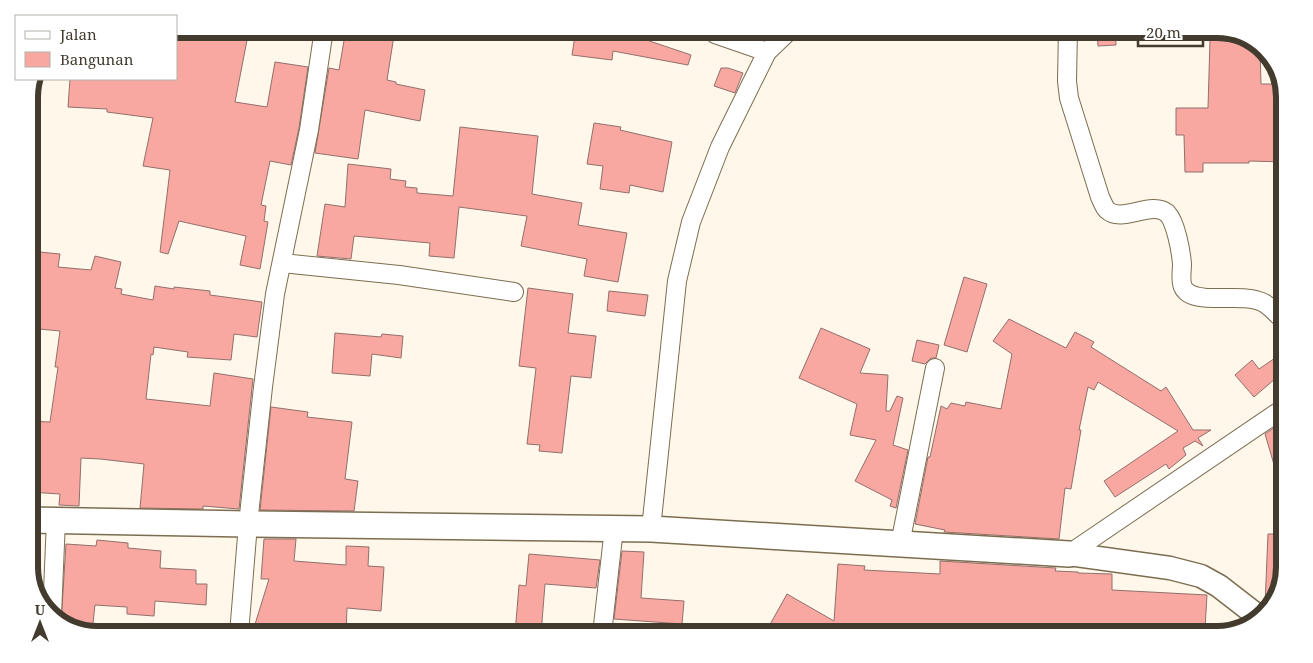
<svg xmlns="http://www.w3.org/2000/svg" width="1313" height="663" viewBox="0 0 1313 663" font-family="'Noto Serif',serif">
<rect width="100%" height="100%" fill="#fef7ea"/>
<g fill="#f8a8a1" stroke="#936f6c">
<path d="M176,29H234V33L248,35L235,102L267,107L275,62L308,67L299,128L291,165L270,161L261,205L266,206L264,221L268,222L260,269L240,265L246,236L179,221L168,254L160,252L170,170L143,166L153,118L107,112V109L68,107L70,79H176Z"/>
<path d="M346,29H395L387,80L396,82V84L425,90L420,121L365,110L358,159L315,153L329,68L339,70Z"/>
<path d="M576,29L603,34L604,29H614L691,55L688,65L613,51L612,60L572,55Z"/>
<path d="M1097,29H1115L1116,45L1098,46Z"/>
<path d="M1210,40L1255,43L1260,48L1261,84H1282L1284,92V162L1249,161V163H1203V172H1185L1184,135H1176V108H1208Z"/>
<path d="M721,68H728L743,73L735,93L714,86Z"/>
<path d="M594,123L621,127L620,130L672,142L663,192L630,185L629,193L600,189L603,166L587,164Z"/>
<path d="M460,127L538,136L532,194L582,203L578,225L627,233L618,282L584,276L587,259L521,246L527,216L459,207L454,258L429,256L430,243L354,236L351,259L317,256L325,204L345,207L348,164L391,169L390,179L406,181L405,187L417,188V193L453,196Z"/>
<path d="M29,251L60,254L58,267L91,270L95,256L121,262L115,288L122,289L121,294L153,300L155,286L174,289V287L210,291V295L262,302L257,337L234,334L231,360L187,357L188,352L154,347L153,355L151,354L146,399L210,406L214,373L253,379L239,509L203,506V509L140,508L144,464L100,459L81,458L79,506L59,505L60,494L29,492V421L50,422L58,367H55L60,331L29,328Z"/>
<path d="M964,277L987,284L967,352L944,345Z"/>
<path d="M528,288L573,294L568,333L596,336L591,378L571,376L562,453L539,451L540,445L527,444L536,368L519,366Z"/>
<path d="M609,291L648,295L645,316L607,311Z"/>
<path d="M1009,319L1066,348L1075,332L1094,342L1091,347L1161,391L1166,387L1193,430H1211L1198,438L1203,446L1195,441L1183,448L1186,455L1169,469L1166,464L1115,497L1104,481L1178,431L1098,382L1094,390L1088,387L1079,430H1081L1071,489L1065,488L1059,539L944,532L945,530L915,524L928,457H930L941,406L947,409L951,403L965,406L966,402L1001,409L1012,354L993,341Z"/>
<path d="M821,328L870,349L860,373L888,375L886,411H890L897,396L903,398L893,445L908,450L896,508L890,506L892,500L855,481L876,440L850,435L857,404L799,378Z"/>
<path d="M335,333L381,337L382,334L403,336L401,358L372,354L370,376L332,373Z"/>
<path d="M917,340L939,345L936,358H931L925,364L912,361Z"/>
<path d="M1278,356L1284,365V371L1254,397L1235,375L1252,360L1259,369Z"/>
<path d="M271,407L308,412L307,417L352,422L345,479L358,481L354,511L260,510Z"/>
<path d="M1284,421V484L1280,485L1265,434Z"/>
<path d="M1268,534H1284V567L1277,596L1268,607L1265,605Z"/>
<path d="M264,539H296L294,561L346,565V546L369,547L368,566L384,567L381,611L347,608L346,634H252L269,579H261Z"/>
<path d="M97,540L128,543V548L161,551L160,568L196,570V584H207L206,605L155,601L154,616L127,614V607L95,605L92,632L67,627L61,623L66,544L96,546Z"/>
<path d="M622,551L644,552L641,598L684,601L682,624L614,619Z"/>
<path d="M529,554L600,560L596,588L545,584L541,634H515L519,585L526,586Z"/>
<path d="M940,561L1056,568L1055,571L1078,572V573L1112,574V590L1207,595L1205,629L1141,625L1140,634H1085V632L1050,631L1049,634H778L768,628L787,594L834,621L838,564L865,566L864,570L940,574Z"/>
</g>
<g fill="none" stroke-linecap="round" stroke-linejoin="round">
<defs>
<g id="minor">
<path d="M710,29L715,34L767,52"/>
<path d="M1068,29L1067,81L1069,98L1100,197C1102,201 1104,207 1107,210C1122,224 1151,200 1167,213C1176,222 1181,252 1182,264C1182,271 1180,281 1183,287C1184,290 1186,291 1188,293C1206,304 1243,292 1264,303C1271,307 1278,315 1284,321"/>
<path d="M282,263L399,275L514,292"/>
<path d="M651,529L677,281L691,222L720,147L767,52L791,29"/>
<path d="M900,544L935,368"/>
<path d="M1069,554L1284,408"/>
<path d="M52,615L56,520"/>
<path d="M239,634L248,524L263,387L275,294L309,130L324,29"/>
<path d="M602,634L614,528"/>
</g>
<path id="tertiary" d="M1069,554L1170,568L1201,576L1219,586L1259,617"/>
<path id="secondary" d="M29,520L248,524L651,529L1069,554"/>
</defs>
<use href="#minor" stroke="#7c6d50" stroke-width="20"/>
<use href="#tertiary" stroke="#7c6d50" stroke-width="25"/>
<use href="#secondary" stroke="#7c6d50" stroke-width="28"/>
<use href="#minor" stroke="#fff" stroke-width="18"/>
<use href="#tertiary" stroke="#fff" stroke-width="22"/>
<use href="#secondary" stroke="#fff" stroke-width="25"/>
</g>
<path d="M0 0H1313V663H0ZM97 38H1217A59 59 0 0 1 1276 97V567A59 59 0 0 1 1217 626H97A59 59 0 0 1 38 567V97A59 59 0 0 1 97 38Z" fill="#fff" fill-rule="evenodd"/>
<path fill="none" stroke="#423b2e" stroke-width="6" d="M97 38H1217A59 59 0 0 1 1276 97V567A59 59 0 0 1 1217 626H97A59 59 0 0 1 38 567V97A59 59 0 0 1 97 38Z"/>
<rect x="15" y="15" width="162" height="65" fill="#ffffff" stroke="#b3b1ab"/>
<rect x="25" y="31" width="25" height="8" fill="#ffffff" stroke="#b3b1ab"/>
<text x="60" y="40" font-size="15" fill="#423b2e">Jalan</text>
<rect x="25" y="52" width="25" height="15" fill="#f8a8a1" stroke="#b3b1ab"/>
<text x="60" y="65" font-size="15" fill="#423b2e">Bangunan</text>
<g transform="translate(40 623)" stroke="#ffffff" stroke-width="4" paint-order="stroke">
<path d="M0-4L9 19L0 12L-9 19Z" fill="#423b2e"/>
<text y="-8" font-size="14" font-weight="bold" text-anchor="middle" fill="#423b2e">U</text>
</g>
<path d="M1138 38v8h65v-8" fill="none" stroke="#423b2e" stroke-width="2.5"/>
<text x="1146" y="38" font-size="15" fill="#423b2e" stroke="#ffffff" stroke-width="4" paint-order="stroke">20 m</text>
</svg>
